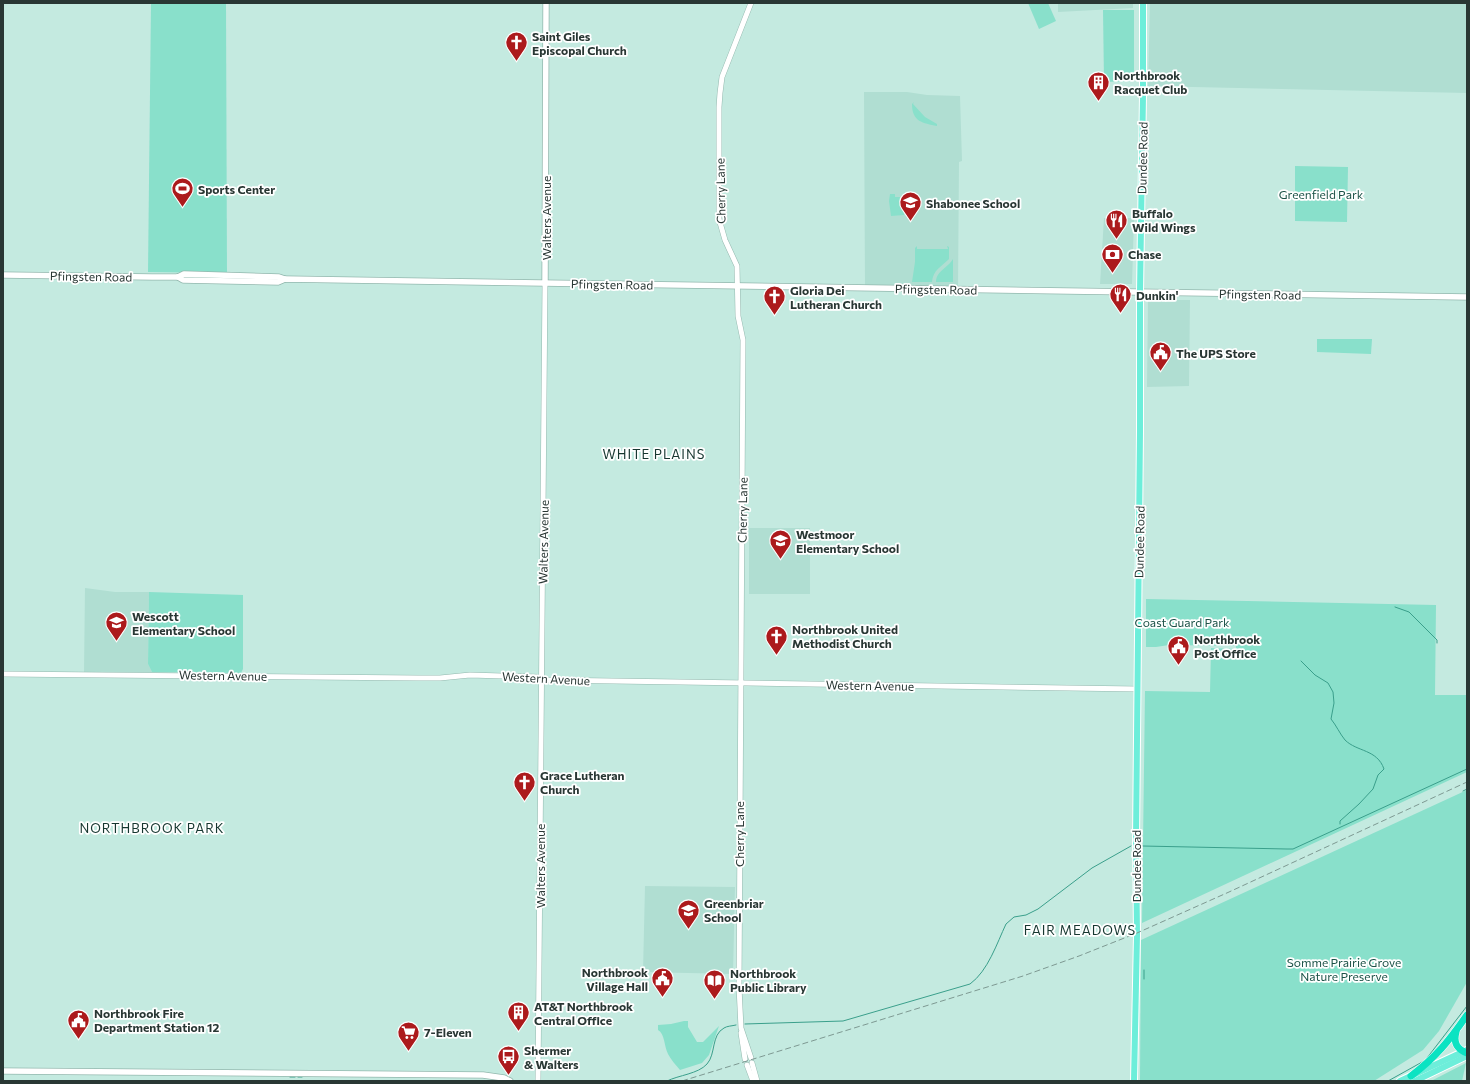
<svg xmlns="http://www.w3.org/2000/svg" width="1470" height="1084" viewBox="0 0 1470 1084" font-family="Commissioner,sans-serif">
<rect width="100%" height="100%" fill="#c4eae0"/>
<g fill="#b0ded2">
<path d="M1058,3H1133V8L1058,12Z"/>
<path d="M1150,3H1467V93L1148,86Z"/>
<path d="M864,92H907L927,95L960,96L962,161L959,162L958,289L865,288Z"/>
<path d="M1104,218H1134L1132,284H1100Z"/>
<path d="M1148,300H1190L1189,386L1147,387Z"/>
<rect x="749" y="528" width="61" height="66"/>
<path d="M85,588L115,592H149L148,664L152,672H84Z"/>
<path d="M645,886L735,887L733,974L643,972Z"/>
</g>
<g fill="#89e0cb">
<path d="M151,3H226L227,273L148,272Z"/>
<path d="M1028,3H1048L1056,21L1039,29Z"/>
<path d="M1103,10H1134V81L1104,82Z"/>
<path d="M914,102L913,104L925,117L937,124V126C923,123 912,122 912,104Z"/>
<path d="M1295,166L1348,167L1347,222L1295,221Z"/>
<path d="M890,194H895V197H903L904,215L891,216L889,201Z"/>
<path d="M917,246V249H948L947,246L949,247V259C941,267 933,270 932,282H912L915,262V248Z"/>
<path d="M953,259V282H936C936,271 948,268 953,259Z"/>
<path d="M1317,339H1372L1371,354L1317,352Z"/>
<path d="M149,592L243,595V669L241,673L152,672L148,664Z"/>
<path d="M1146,599L1436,605L1435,695H1467V772L1142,923L1145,691L1210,692L1211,648L1236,649V646L1169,645L1156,647H1146Z"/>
<path d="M1467,790V982L1439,1031L1423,1050L1374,1081H1140L1141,940Z"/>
<path d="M684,1021H688V1027L697,1042H703L719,1026L709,1055L702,1063L680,1070C676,1065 671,1060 668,1054C664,1046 665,1034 658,1030V1025L671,1024Z"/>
<path d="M1466,1063L1462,1081H1431Z"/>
</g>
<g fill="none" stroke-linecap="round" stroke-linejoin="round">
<g stroke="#3a9f8b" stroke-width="1">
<path d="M1395,607L1409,612L1437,640V643"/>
<path d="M1301,661L1315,675L1328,683L1333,692L1334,703L1331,719C1336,725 1340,734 1345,740C1357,752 1377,749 1384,769L1378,775L1373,789L1359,804L1340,821V824"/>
<path d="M1463,791L1467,789"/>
<path d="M1142,846L1287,849H1293L1467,769"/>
<path d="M1144,979V970"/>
<path d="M745,1024L843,1021L970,984C988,971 997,943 1006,924L1014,917L1026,915L1038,909L1092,868L1131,846"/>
<path d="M1427,1058L1467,1006"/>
<path d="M290,1077H295"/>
<path d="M298,1077H302"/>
<path d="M667,1081C679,1075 698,1074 707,1064C716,1054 711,1035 724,1028C727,1026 732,1026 736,1025"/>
<path d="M1388,1081L1424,1061"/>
</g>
<defs>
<g id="tertiary">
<path d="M3,674L418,678H440L470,675L538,677L546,680L1138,689"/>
<path d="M741,1033L745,1059"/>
<path d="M751,1058L741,1028L739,987L743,340L738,316L737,266L725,240L719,219V107L720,93L722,77L751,3"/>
<path d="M752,1063L757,1081"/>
<path d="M747,1065L753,1081"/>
<path d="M538,1081L545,283"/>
</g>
<g id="secondary">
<path d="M3,275L152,277H178L184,274L279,277L285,279"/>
<path d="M178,277L183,280L278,282L285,279L347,280L1467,297"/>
<path d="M545,283L546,3"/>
<path d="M3,1071L483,1075L504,1078L510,1081"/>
</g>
<g id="primary">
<path d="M1134,1081L1137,935L1136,841L1140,431V292L1143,95V3"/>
<path d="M1400,1081L1467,1050"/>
<path d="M1415,1081L1467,1056"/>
</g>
<g id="motorway">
<path d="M1456,1032C1453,1043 1457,1049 1467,1053"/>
<path d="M1411,1076C1436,1057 1449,1041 1467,1015"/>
</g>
</defs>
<use href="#tertiary" stroke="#93b8ae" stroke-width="6"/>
<use href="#secondary" stroke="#93b8ae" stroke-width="7"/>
<use href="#primary" stroke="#fff" stroke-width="8"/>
<use href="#motorway" stroke="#fff" stroke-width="8"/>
<use href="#tertiary" stroke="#fff" stroke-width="5"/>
<use href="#secondary" stroke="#fff" stroke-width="5.5"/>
<use href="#primary" stroke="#6deeda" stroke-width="6"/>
<use href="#motorway" stroke="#0be3c2" stroke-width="7"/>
<path stroke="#7e9992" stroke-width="1" stroke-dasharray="6 3" stroke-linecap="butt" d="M682,1081L1023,976L1079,956L1137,933L1229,892L1467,782"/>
</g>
<defs>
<symbol id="church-pin" viewBox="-11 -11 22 30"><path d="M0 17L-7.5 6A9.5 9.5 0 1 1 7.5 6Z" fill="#ac1a1c" stroke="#fff"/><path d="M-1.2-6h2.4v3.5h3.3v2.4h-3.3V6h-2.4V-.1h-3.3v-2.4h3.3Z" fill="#fff"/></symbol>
<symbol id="building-pin" viewBox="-11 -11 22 30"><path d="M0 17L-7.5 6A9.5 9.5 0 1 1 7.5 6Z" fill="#ac1a1c" stroke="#fff"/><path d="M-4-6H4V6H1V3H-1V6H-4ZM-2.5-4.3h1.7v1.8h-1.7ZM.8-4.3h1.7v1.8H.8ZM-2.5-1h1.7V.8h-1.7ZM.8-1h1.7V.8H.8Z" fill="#fff"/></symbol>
<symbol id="stadium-pin" viewBox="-11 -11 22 30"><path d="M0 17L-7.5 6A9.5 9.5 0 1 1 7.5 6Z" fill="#ac1a1c" stroke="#fff"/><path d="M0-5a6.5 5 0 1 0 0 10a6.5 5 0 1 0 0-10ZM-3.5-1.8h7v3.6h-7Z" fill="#fff"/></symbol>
<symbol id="school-pin" viewBox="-11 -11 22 30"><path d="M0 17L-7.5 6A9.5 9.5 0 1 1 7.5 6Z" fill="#ac1a1c" stroke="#fff"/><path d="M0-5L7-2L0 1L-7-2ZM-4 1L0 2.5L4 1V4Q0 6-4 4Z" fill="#fff"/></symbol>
<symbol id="restaurant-pin" viewBox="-11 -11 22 30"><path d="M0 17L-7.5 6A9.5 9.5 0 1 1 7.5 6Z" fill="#ac1a1c" stroke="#fff"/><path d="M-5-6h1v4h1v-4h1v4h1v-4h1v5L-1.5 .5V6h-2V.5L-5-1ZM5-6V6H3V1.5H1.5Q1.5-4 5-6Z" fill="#fff"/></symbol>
<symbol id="bank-pin" viewBox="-11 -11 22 30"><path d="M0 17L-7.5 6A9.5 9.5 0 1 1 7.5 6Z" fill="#ac1a1c" stroke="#fff"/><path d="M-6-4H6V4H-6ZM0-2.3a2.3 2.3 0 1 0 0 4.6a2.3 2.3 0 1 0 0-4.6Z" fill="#fff"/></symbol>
<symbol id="civic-pin" viewBox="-11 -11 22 30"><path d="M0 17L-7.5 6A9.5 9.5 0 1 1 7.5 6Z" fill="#ac1a1c" stroke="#fff"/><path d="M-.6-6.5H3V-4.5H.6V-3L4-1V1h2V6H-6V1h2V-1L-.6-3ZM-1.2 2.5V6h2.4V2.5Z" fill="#fff"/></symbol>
<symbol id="library-pin" viewBox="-11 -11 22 30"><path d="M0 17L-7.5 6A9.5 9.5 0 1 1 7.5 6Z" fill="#ac1a1c" stroke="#fff"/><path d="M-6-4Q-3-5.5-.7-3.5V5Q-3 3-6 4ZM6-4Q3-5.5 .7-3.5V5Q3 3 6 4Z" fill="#fff"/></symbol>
<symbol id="supermarket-pin" viewBox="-11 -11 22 30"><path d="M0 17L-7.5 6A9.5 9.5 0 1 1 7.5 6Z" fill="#ac1a1c" stroke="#fff"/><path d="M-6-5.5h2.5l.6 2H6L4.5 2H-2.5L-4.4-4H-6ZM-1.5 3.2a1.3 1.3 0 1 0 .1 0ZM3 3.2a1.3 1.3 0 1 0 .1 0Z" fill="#fff"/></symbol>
<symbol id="bus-pin" viewBox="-11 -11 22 30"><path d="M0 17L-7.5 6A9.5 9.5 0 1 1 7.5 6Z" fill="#ac1a1c" stroke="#fff"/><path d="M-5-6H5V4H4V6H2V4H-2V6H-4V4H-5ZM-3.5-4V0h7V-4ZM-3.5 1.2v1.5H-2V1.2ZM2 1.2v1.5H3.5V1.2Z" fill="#fff"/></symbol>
</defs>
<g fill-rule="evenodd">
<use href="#church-pin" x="504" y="30" width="25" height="34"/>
<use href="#building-pin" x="1086" y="70" width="25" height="34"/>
<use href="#stadium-pin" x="170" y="176" width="25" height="34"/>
<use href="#school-pin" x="898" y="190" width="25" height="34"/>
<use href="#restaurant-pin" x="1104" y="208" width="25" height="34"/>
<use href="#bank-pin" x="1100" y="242" width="25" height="34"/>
<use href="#restaurant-pin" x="1108" y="282" width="25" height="34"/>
<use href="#church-pin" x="762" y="284" width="25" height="34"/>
<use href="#civic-pin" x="1148" y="340" width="25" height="34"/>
<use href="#school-pin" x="768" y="528" width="25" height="34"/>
<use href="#school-pin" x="104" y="610" width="25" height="34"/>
<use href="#church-pin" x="764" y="624" width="25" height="34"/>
<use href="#civic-pin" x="1166" y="634" width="25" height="34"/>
<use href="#church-pin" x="512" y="770" width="25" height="34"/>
<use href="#school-pin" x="676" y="898" width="25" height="34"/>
<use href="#civic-pin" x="650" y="966" width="25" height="34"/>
<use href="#library-pin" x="702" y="968" width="25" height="34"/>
<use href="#building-pin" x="506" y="1000" width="25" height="34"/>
<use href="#civic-pin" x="66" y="1008" width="25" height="34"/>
<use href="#supermarket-pin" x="396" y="1020" width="25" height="34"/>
<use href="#bus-pin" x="496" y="1044" width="25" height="34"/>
</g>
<g text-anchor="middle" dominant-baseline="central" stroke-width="3.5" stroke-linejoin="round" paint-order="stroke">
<g font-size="12" font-weight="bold" fill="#293734" stroke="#fff" text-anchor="start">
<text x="532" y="36">Saint Giles<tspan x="532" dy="14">Episcopal Church</tspan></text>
<text x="1114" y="75">Northbrook<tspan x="1114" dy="14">Racquet Club</tspan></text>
<text x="198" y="189">Sports Center</text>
<text x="926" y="203">Shabonee School</text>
<text x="1132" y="213">Buffalo<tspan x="1132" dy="14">Wild Wings</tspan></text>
<text x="1128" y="254">Chase</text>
<text x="790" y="290">Gloria Dei<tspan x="790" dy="14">Lutheran Church</tspan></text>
<text x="1136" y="295">Dunkin'</text>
<text x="1176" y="353">The UPS Store</text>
<text x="796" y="534">Westmoor<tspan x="796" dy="14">Elementary School</tspan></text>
<text x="132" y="616">Wescott<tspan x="132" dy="14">Elementary School</tspan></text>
<text x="792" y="629">Northbrook United<tspan x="792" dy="14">Methodist Church</tspan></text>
<text x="1194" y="639">Northbrook<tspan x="1194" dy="14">Post Office</tspan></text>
<text x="540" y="775">Grace Lutheran<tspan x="540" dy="14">Church</tspan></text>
<text x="704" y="903">Greenbriar<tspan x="704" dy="14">School</tspan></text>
<text x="648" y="972" text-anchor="end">Northbrook<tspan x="648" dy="14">Village Hall</tspan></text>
<text x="730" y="973">Northbrook<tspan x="730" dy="14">Public Library</tspan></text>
<text x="534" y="1006">AT&amp;T Northbrook<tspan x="534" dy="14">Central Office</tspan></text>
<text x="94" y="1013">Northbrook Fire<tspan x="94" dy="14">Department Station 12</tspan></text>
<text x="424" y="1032">7-Eleven</text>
<text x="524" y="1050">Shermer<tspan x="524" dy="14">&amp; Walters</tspan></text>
</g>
<g font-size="12" fill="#293734" stroke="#fff">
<text transform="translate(1142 158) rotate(-89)">Dundee Road</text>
<text transform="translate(720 191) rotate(-91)">Cherry Lane</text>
<text transform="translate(546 218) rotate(-90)">Walters Avenue</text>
<text transform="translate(91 276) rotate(1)">Pfingsten Road</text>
<text transform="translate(612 284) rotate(1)">Pfingsten Road</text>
<text transform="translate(936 289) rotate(1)">Pfingsten Road</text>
<text transform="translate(1260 294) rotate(1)">Pfingsten Road</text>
<text transform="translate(742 510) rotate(-89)">Cherry Lane</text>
<text transform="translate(543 542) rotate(-89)">Walters Avenue</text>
<text transform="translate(1139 542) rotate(-89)">Dundee Road</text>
<text transform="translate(223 675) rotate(1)">Western Avenue</text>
<text transform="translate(546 678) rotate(3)">Western Avenue</text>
<text transform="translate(870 685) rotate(1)">Western Avenue</text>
<text transform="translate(739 834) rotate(-90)">Cherry Lane</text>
<text transform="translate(540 866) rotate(-90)">Walters Avenue</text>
<text transform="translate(1136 866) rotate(-90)">Dundee Road</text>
</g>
<g font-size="12" fill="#1b5247" stroke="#fff">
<text x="1321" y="194">Greenfield Park</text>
<text x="1182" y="622">Coast Guard Park</text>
<text x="1344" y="962">Somme Prairie Grove<tspan x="1344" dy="14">Nature Preserve</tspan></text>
</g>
<g font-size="13" letter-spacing="1" fill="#163730" stroke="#fff">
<text x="654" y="454">WHITE PLAINS</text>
<text x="152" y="828">NORTHBROOK PARK</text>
<text x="1080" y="930">FAIR MEADOWS</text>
</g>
</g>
<rect width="1470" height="1084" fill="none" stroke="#293734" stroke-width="8"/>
</svg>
